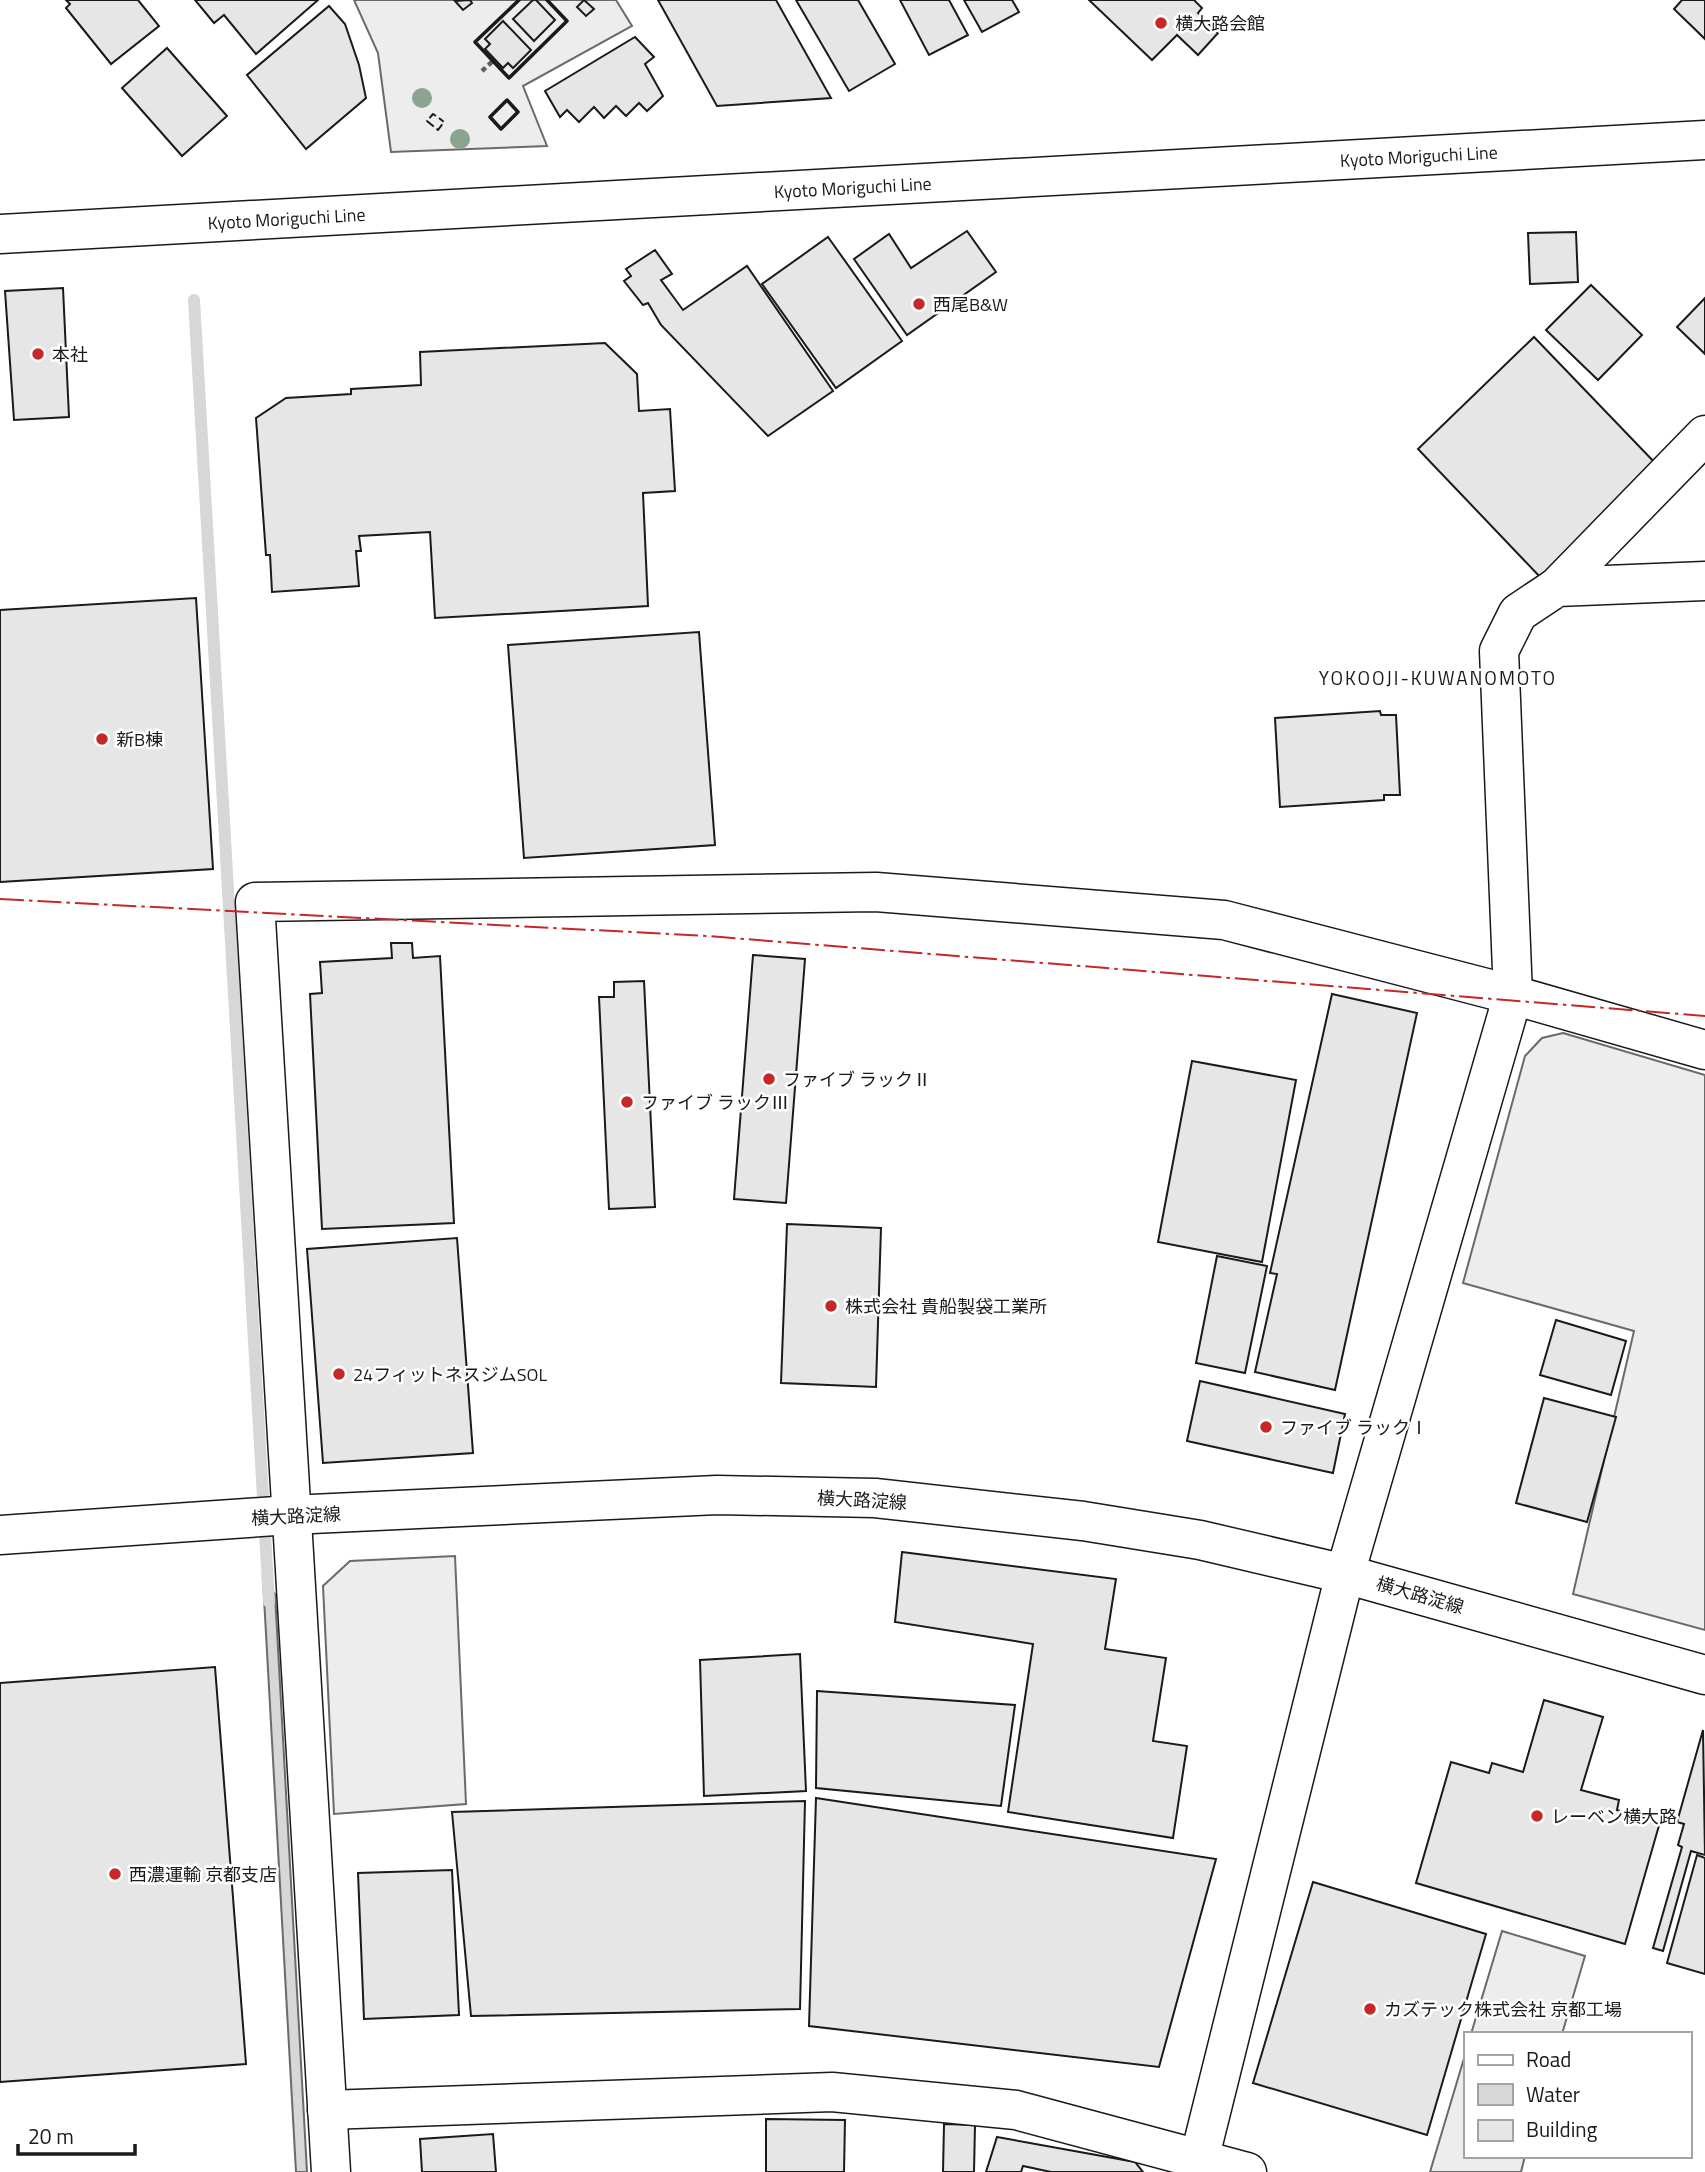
<svg xmlns="http://www.w3.org/2000/svg" width="1705" height="2172" viewBox="0 0 1705 2172" font-family="'Titillium Web','Noto Sans JP',sans-serif">
<rect width="100%" height="100%" fill="#fff"/>
<g fill="#ededed" stroke="#6a6a6a" stroke-width="2">
<path d="M354,0H616L632,26L523,86L547,146L391,152L378,53Z"/>
<path d="M1563,1033L1705,1075V1630L1573,1594L1634,1331L1463,1283L1525,1056L1542,1038Z"/>
<path d="M455,1556L466,1804L334,1814L323,1586L350,1561Z"/>
<path d="M1502,1931L1585,1956L1562,2034H1471Z"/>
<path d="M1465,2055V2156H1525L1521,2172H1430Z"/>
</g>
<path fill="#d7d7d7" stroke="#6a6a6a" stroke-width="2" d="M263,1580L275,1594L307,2172H296Z"/>
<g fill="none" stroke-linecap="round" stroke-linejoin="round">
<path stroke="#d7d7d7" stroke-width="12" d="M194,300L269,1602"/>
</g>
<g fill="#e6e6e6" stroke="#1a1a1a" stroke-width="2">
<path d="M66,0H138L159,26L111,64L66,8L70,4Z"/>
<path d="M195,0H318L256,54L224,15L214,23Z"/>
<path d="M470,0L472,3L463,10L455,1Z"/>
<path d="M533,0H536L555,20L534,41L513,19Z"/>
<path d="M584,0L594,9L586,16L577,7Z"/>
<path d="M658,0H776L831,98L717,106Z"/>
<path d="M796,0H858L895,64L849,91Z"/>
<path d="M900,0H949L968,35L929,55Z"/>
<path d="M964,0H1012L1019,12L982,32Z"/>
<path d="M1089,0H1194L1202,8L1198,13L1218,33L1198,55L1177,35L1152,60Z"/>
<path d="M1682,0H1705V39L1674,9Z"/>
<path d="M329,6L345,24L359,65L366,98L306,149L247,75Z"/>
<path d="M503,21L531,50L513,68L508,63L503,68L485,49L490,44L485,39Z"/>
<path d="M635,37L654,57L645,64L663,96L647,111L639,103L626,116L616,106L604,118L594,107L579,122L567,110L560,117L545,91Z"/>
<path d="M167,48L227,116L182,156L122,88Z"/>
<path d="M967,231L996,272L907,335L854,259L889,234L911,268Z"/>
<path d="M1576,232L1578,282L1530,284L1528,233Z"/>
<path d="M828,237L902,341L836,388L762,284Z"/>
<path d="M655,250L672,274L661,280L683,310L747,266L833,391L768,436L661,325L648,303L643,305L624,281L631,276L626,269Z"/>
<path d="M1591,285L1642,335L1598,380L1546,330Z"/>
<path d="M63,288L69,417L14,420L5,291Z"/>
<path d="M1705,298V354L1677,327Z"/>
<path d="M1534,337L1659,467L1542,579L1418,449Z"/>
<path d="M605,343L637,374L639,411L670,409L675,491L643,493L648,606L435,618L430,532L359,536L361,551H356L359,586L272,592L270,555H266L256,418L286,398L351,394V389L421,385L420,352Z"/>
<path d="M196,598L213,869L0,882V610Z"/>
<path d="M699,632L715,845L524,858L508,645Z"/>
<path d="M1380,711L1381,715H1396L1400,795H1384V800L1280,807L1275,718Z"/>
<path d="M391,943H412L413,958L440,956L454,1223L322,1229L310,994L322,993L320,962L392,958Z"/>
<path d="M753,955L805,959L786,1203L734,1199Z"/>
<path d="M644,981L655,1207L609,1209L599,997H614V982Z"/>
<path d="M1332,994L1417,1013L1335,1390L1255,1372L1277,1274L1270,1273Z"/>
<path d="M1192,1061L1296,1080L1262,1262L1158,1242Z"/>
<path d="M787,1224L881,1228L876,1387L781,1383Z"/>
<path d="M457,1238L473,1453L323,1463L307,1249Z"/>
<path d="M1217,1256L1267,1266L1245,1373L1196,1363Z"/>
<path d="M1556,1320L1626,1341L1611,1395L1540,1375Z"/>
<path d="M1200,1381L1345,1414L1333,1473L1187,1441Z"/>
<path d="M1544,1398L1616,1417L1587,1522L1516,1503Z"/>
<path d="M902,1552L1116,1579L1105,1649L1166,1658L1153,1741L1187,1746L1173,1838L1008,1812L1033,1644L895,1622Z"/>
<path d="M800,1654L806,1791L704,1796L700,1660Z"/>
<path d="M215,1667L246,2064L0,2082V1683Z"/>
<path d="M817,1691L1015,1705L1001,1806L816,1788Z"/>
<path d="M1544,1700L1603,1717L1581,1790L1619,1800L1617,1810L1660,1822L1625,1944L1416,1883L1451,1762L1489,1773L1492,1763L1523,1772Z"/>
<path d="M1703,1730L1705,1855L1691,1851L1663,1951L1653,1948L1682,1847L1678,1845L1684,1824L1677,1822Z"/>
<path d="M816,1798L1216,1859L1159,2067L809,2026Z"/>
<path d="M805,1801L800,2009L471,2016L452,1812Z"/>
<path d="M1697,1855L1705,1858V1974L1667,1963Z"/>
<path d="M452,1870L459,2015L364,2019L358,1873Z"/>
<path d="M1313,1882L1486,1934L1427,2135L1253,2083Z"/>
<path d="M766,2119L845,2120L844,2172H766Z"/>
<path d="M944,2124L975,2125L974,2172H943Z"/>
<path d="M493,2134L496,2172H422L420,2139Z"/>
<path d="M997,2137L1135,2162L1143,2172H1051L1023,2166L1021,2172H986Z"/>
</g>
<g fill="none" stroke-linecap="round" stroke-linejoin="round">
<defs>
<g id="minor">
<path d="M1557,587L1705,435"/>
<path d="M0,1535L290,1515L717,1495L875,1498L1083,1521L1200,1540L1345,1574L1705,1675"/>
<path d="M327,2110L832,2092L1016,2110L1247,2172"/>
<path d="M331,2172L255,902L876,892L1224,920L1513,995L1705,1050"/>
<path d="M1196,2172L1345,1574L1513,995L1499,651L1518,613L1557,587L1705,581"/>
</g>
<g id="major">
<path id="s1" d="M0,234L1705,140"/>
</g>
</defs>
<use href="#minor" stroke="#1a1a1a" stroke-width="41"/>
<use href="#major" stroke="#1a1a1a" stroke-width="41"/>
<path stroke="#5f5f5f" stroke-width="4.5" stroke-dasharray="5 3.5" stroke-linecap="butt" d="M482,71L493,61"/>
<use href="#minor" stroke="#fff" stroke-width="38"/>
<use href="#major" stroke="#fff" stroke-width="38"/>
<path stroke="#1a1a1a" stroke-width="2" stroke-dasharray="9 3.5" stroke-linecap="butt" d="M436,116L433,114L427,121L438,130L444,122L439,118"/>
<g stroke="#1a1a1a" stroke-width="3.5">
<path d="M519,0L475,42L509,78L567,21L547,0"/>
<path d="M507,100L518,112L501,129L490,117Z"/>
</g>
<path stroke="#c62828" stroke-width="2" stroke-dasharray="24 5 3.5 5" stroke-linecap="butt" d="M0,899L707,936L1705,1016"/>
</g>
<g fill="#8aa48f">
<circle cx="422" cy="98" r="10"/>
<circle cx="460" cy="139" r="10"/>
</g>
<g fill="#c62828" stroke="#fff" stroke-width="2.5">
<circle cx="1161" cy="23" r="7"/>
<circle cx="919" cy="304" r="7"/>
<circle cx="38" cy="354" r="7"/>
<circle cx="102" cy="739" r="7"/>
<circle cx="769" cy="1079" r="7"/>
<circle cx="627" cy="1102" r="7"/>
<circle cx="831" cy="1306" r="7"/>
<circle cx="339" cy="1374" r="7"/>
<circle cx="1266" cy="1427" r="7"/>
<circle cx="1537" cy="1816" r="7"/>
<circle cx="115" cy="1874" r="7"/>
<circle cx="1370" cy="2009" r="7"/>
</g>
<g text-anchor="middle" dominant-baseline="central" stroke-width="5" stroke-linejoin="round" paint-order="stroke">
<g font-size="18" fill="#1a1a1a" stroke="#fff" text-anchor="start">
<text x="1175" y="23">横大路会館</text>
<text x="933" y="304">西尾B&amp;W</text>
<text x="52" y="354">本社</text>
<text x="116" y="739">新B棟</text>
<text x="783" y="1079">ファイブ ラックⅡ</text>
<text x="641" y="1102">ファイブ ラックⅢ</text>
<text x="845" y="1306">株式会社 貴船製袋工業所</text>
<text x="353" y="1374">24フィットネスジムSOL</text>
<text x="1280" y="1427">ファイブ ラックⅠ</text>
<text x="1551" y="1816">レーベン横大路</text>
<text x="129" y="1874">西濃運輸 京都支店</text>
<text x="1384" y="2009">カズテック株式会社 京都工場</text>
</g>
<g font-size="18" fill="#1a1a1a" stroke="#fff">
<text stroke="none"><textPath href="#s1" startOffset="1421">Kyoto Moriguchi Line</textPath></text>
<text stroke="none"><textPath href="#s1" startOffset="854">Kyoto Moriguchi Line</textPath></text>
<text stroke="none"><textPath href="#s1" startOffset="287">Kyoto Moriguchi Line</textPath></text>
<text transform="translate(862 1500) rotate(3)">横大路淀線</text>
<text transform="translate(296 1516) rotate(-3)">横大路淀線</text>
<text transform="translate(1420 1595) rotate(16)">横大路淀線</text>
</g>
<g font-size="19" letter-spacing="2" fill="#1a1a1a" stroke="#fff">
<text x="1438" y="677">YOKOOJI-KUWANOMOTO</text>
</g>
</g>
<rect x="1464" y="2032" width="228" height="126" fill="#ffffff" stroke="#a3a3a3" stroke-width="2"/>
<rect x="1478" y="2055" width="35" height="10" fill="#ffffff" stroke="#a3a3a3" stroke-width="2"/>
<text x="1526" y="2067" font-size="21" fill="#1a1a1a">Road</text>
<rect x="1478" y="2084" width="35" height="21" fill="#d7d7d7" stroke="#a3a3a3" stroke-width="2"/>
<text x="1526" y="2102" font-size="21" fill="#1a1a1a">Water</text>
<rect x="1478" y="2120" width="35" height="21" fill="#e6e6e6" stroke="#a3a3a3" stroke-width="2"/>
<text x="1526" y="2137" font-size="21" fill="#1a1a1a">Building</text>
<path d="M18 2144v10h117v-10" fill="none" stroke="#1a1a1a" stroke-width="3.5"/>
<text x="28" y="2144" font-size="21" fill="#1a1a1a" stroke="#ffffff" stroke-width="5" paint-order="stroke">20 m</text>
</svg>
